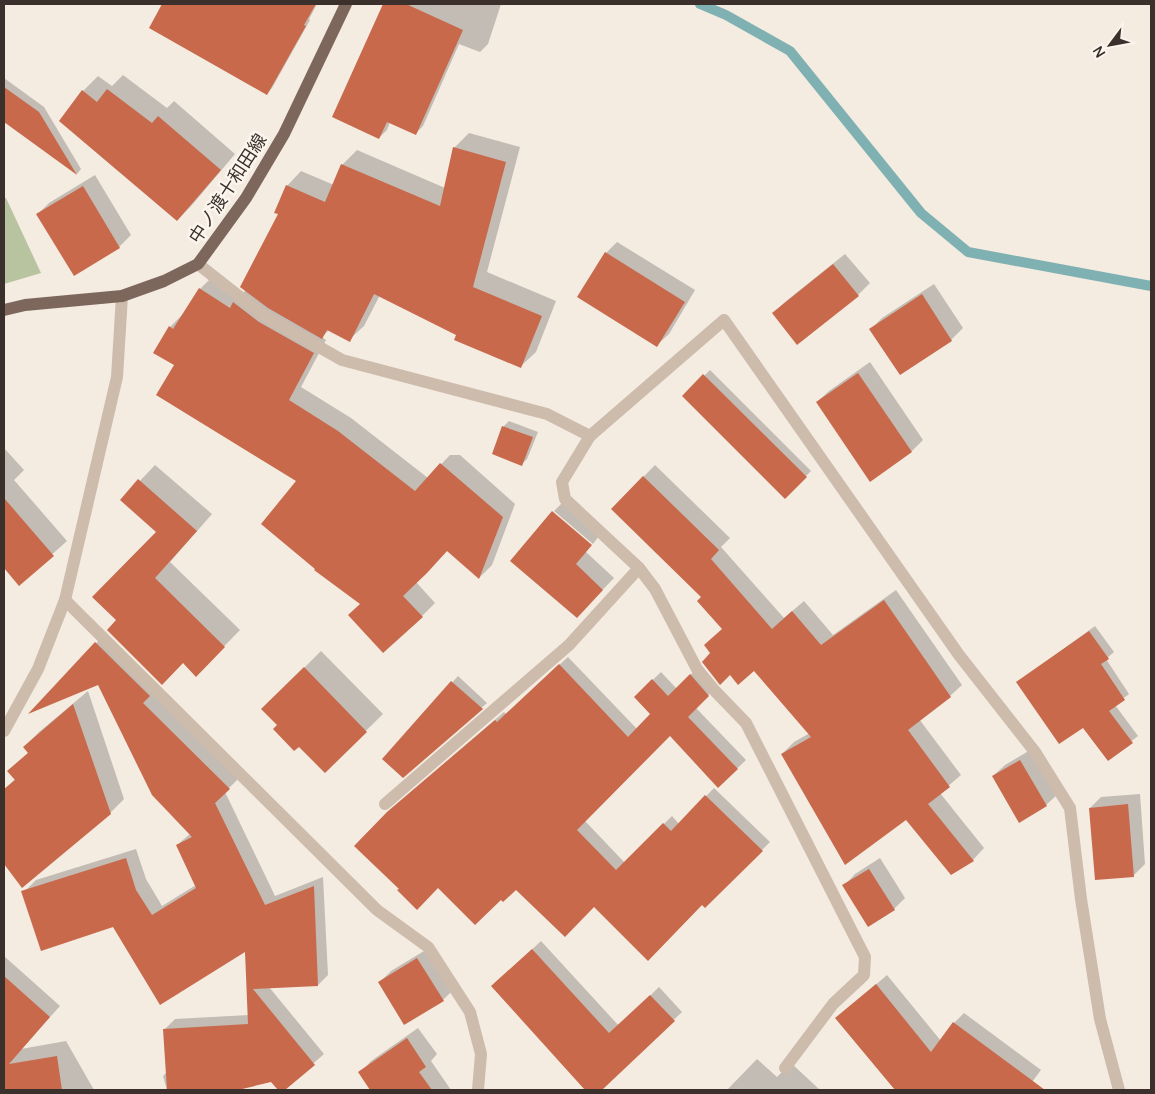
<svg xmlns="http://www.w3.org/2000/svg" width="1155" height="1094" viewBox="0 0 1155 1094" font-family="Manrope,'Noto Sans JP',sans-serif">
<rect width="100%" height="100%" fill="#f4ebe1"/>
<path fill="#b8c4a0" d="M4,198H6L41,273L4,284Z"/>
<g fill="#0003">
<path d="M164,4H317L309,19L310,20L272,88L267,94L150,28Z"/>
<path d="M384,4H501L488,44L480,52L459,44L423,126L416,133L390,122L387,130L379,138L333,117Z"/>
<path d="M123,75L167,108L174,101L235,154L192,205L177,220L83,91L98,76L112,86Z"/>
<path d="M4,78L44,107L81,169L77,174L4,121Z"/>
<path d="M469,133L520,147L487,272L556,301L536,352L521,366L380,295L364,326L349,340L329,330L322,337L326,340L301,387L351,418L428,478L450,455H460L515,504L492,565L479,578L448,550L416,582L435,603L422,616L361,603L297,481L176,364L170,327L183,314L184,315L200,289L213,276L242,294L246,290L279,214L287,186L301,171L334,185L342,165L357,150L445,188L454,148Z"/>
<path d="M95,175L131,235L119,247L74,274L38,214L49,203Z"/>
<path d="M617,242L695,290L669,334L657,345L606,253Z"/>
<path d="M845,254L870,283L858,295L798,343L774,313L785,302Z"/>
<path d="M934,284L963,328L951,340L901,374L871,329L882,318Z"/>
<path d="M870,362L923,440L912,451L870,480L817,402L829,391Z"/>
<path d="M710,370L811,471L785,497L684,396Z"/>
<path d="M509,421L538,432L527,459L522,464L494,454L504,426Z"/>
<path d="M4,448L24,470L14,480L67,541L19,584L4,567Z"/>
<path d="M155,465L212,514L170,562L240,630L196,675L183,662L118,620L158,532L122,500Z"/>
<path d="M655,465L730,538L721,547L784,618L804,601L833,635L896,590L962,685L950,696L919,719L961,775L940,793L984,848L973,860L951,873L907,818L782,754L794,742L810,733L754,670L712,653L723,629L703,597L612,509Z"/>
<path d="M564,501L602,532L593,544L554,511Z"/>
<path d="M586,552L614,578L589,604L511,561Z"/>
<path d="M1095,626L1114,652L1106,659L1129,694L1115,705L1138,736L1108,759L1084,726L1018,682Z"/>
<path d="M106,633L239,778L225,792L275,896L323,877L328,975L318,985L269,987L324,1054L283,1090H280L272,1081L233,1090H167L163,1076L167,1072L165,1029L175,1019L249,1015L246,949L113,925L26,890L36,880L136,849L146,879L162,906L196,885L177,845L190,834L99,683L32,710Z"/>
<path d="M321,651L383,714L325,771L263,709Z"/>
<path d="M568,657L637,729L652,714L635,697L661,672L677,689L699,666L716,687L696,708L746,760L719,786L670,734L585,821L625,863L672,816L679,824L714,788L770,842L705,906L702,904L516,888L397,804L504,712L506,714Z"/>
<path d="M458,676L487,703L403,776L383,759Z"/>
<path d="M88,691L124,799L110,813L23,886L4,862V821L13,814L4,803V790L16,778L9,771L29,752L24,747L39,732Z"/>
<path d="M1032,749L1058,794L1046,805L993,776L1005,765Z"/>
<path d="M1140,794L1145,864L1134,875L1090,808L1101,797Z"/>
<path d="M880,858L905,898L894,909L844,886L855,874Z"/>
<path d="M541,941L619,1026L659,987L682,1012L600,1090H587L493,986Z"/>
<path d="M429,948L454,989L443,1000L380,982L391,971Z"/>
<path d="M4,956L60,1006L21,1049L66,1041L94,1090H6L4,1064L12,1055L4,1056Z"/>
<path d="M887,975L941,1041L954,1023L964,1013L1041,1070L1026,1090H945L927,1078L912,1090H896L837,1018Z"/>
<path d="M418,1028L437,1054L431,1061L451,1090H372L360,1073L371,1061Z"/>
<path d="M757,1059L777,1077L791,1063L820,1090H727Z"/>
</g>
<g fill="none" stroke-linecap="round" stroke-linejoin="round">
<path stroke="#7fb0b2" stroke-width="10" d="M700,4L726,15L790,51L921,213L968,252L1151,286"/>
</g>
<g fill="#c8694b">
<path d="M162,4H316L304,25L306,26L267,95L149,28Z"/>
<path d="M383,4H406L463,30L416,135L387,122L379,139L332,117Z"/>
<path d="M4,87L39,112L77,175L4,122Z"/>
<path d="M107,89L152,123L158,116L221,170L177,221L59,121L82,90L97,102Z"/>
<path d="M453,147L506,162L473,287L542,316L521,368L454,340L456,335L374,294L350,342L327,330L322,339L268,308L240,287L278,214L274,213L286,185L325,202L341,164L440,206Z"/>
<path d="M83,186L120,248L74,276L36,214Z"/>
<path d="M605,252L685,302L657,347L577,297Z"/>
<path d="M833,264L859,296L797,345L772,313Z"/>
<path d="M199,288L230,308L233,302L259,322L314,353L289,400L338,431L415,491L440,463L503,517L479,579L447,551L427,573L403,596L423,617L383,653L348,615L360,604L314,570L315,569L261,524L296,481L156,395L174,365L153,353L169,326L173,329Z"/>
<path d="M922,294L952,341L900,375L869,329Z"/>
<path d="M858,373L912,452L870,482L816,402Z"/>
<path d="M703,374L807,477L785,499L682,396Z"/>
<path d="M502,426L533,437L522,466L492,454Z"/>
<path d="M643,476L719,550L711,559L772,629L792,611L821,645L884,600L951,697L908,730L950,787L928,804L974,861L951,875L906,820L845,865L781,754L811,737L754,671L738,685L730,675L720,685L702,662L710,653L704,645L722,629L697,601L701,597L611,509Z"/>
<path d="M138,479L197,531L155,578L225,647L196,677L183,663L162,685L107,630L116,620L92,597L156,532L120,500Z"/>
<path d="M4,498L54,556L19,586L4,568Z"/>
<path d="M552,511L592,545L576,564L603,590L577,618L510,561Z"/>
<path d="M1089,631L1109,659L1101,664L1125,700L1109,711L1133,743L1108,761L1083,728L1059,744L1016,682Z"/>
<path d="M95,642L150,696L143,703L230,789L215,803L265,905L314,886L318,986L253,989L315,1065L285,1090H278L271,1082L238,1090H167L163,1029L248,1024L245,952L160,1005L113,927L41,951L21,891L126,858L136,890L152,915L196,888L176,845L192,837L152,795L98,685L28,714Z"/>
<path d="M559,664L628,737L650,714L634,697L652,679L668,696L690,674L709,696L688,717L738,769L718,788L670,736L577,830L616,870L663,823L671,831L705,795L763,851L705,908L702,905L648,961L594,907L565,937L516,890L503,902L501,900L475,925L438,888L417,910L397,890L399,889L354,846L387,812L495,720L497,722Z"/>
<path d="M304,667L367,732L325,773L299,747L294,751L273,729L277,725L261,709Z"/>
<path d="M451,681L483,709L403,778L382,759Z"/>
<path d="M73,704L111,814L22,888L4,864V789L15,780L7,771L28,753L23,747Z"/>
<path d="M1020,760L1047,806L1019,823L992,776Z"/>
<path d="M1128,804L1134,877L1095,880L1089,808Z"/>
<path d="M869,869L895,910L868,927L842,885Z"/>
<path d="M532,949L609,1033L650,995L675,1021L602,1090H585L491,986Z"/>
<path d="M417,958L444,1001L404,1025L378,982Z"/>
<path d="M4,976L50,1017L9,1064L57,1056L62,1090H4Z"/>
<path d="M876,984L931,1052L953,1022L1045,1090H895L835,1018Z"/>
<path d="M407,1038L426,1067L419,1072L432,1090H370L358,1072Z"/>
</g>
<g fill="none" stroke-linecap="round" stroke-linejoin="round">
<g stroke="#cdbbac" stroke-width="12">
<path d="M198,264L263,315L342,360L547,414L590,436L724,320L959,655L1035,752L1070,808L1081,899L1100,1019L1119,1090"/>
<path d="M639,568L655,589L697,669L715,691L746,723L865,957L864,975L833,1004L785,1068"/>
<path d="M65,600L377,910L428,947L470,1012L481,1054L478,1090"/>
<path d="M4,731L38,669L65,600L117,377L122,296"/>
<path d="M385,804L569,645L639,568L565,499L562,482L590,436"/>
</g>
<path stroke="#7d675c" stroke-width="12" d="M4,310L25,305L122,296L164,281L198,264L246,198L284,134L346,4"/>
</g>
<g text-anchor="middle" dominant-baseline="central" stroke-width="5" stroke-linejoin="round" paint-order="stroke">
<g font-size="18" fill="#3b302b" stroke="#fbf5ee">
<text transform="translate(227 188) rotate(-57)">中ノ渡十和田線</text>
</g>
</g>
<rect width="1155" height="1094" fill="none" stroke="#3b302b" stroke-width="10"/>
<g transform="translate(1110 45) rotate(238)" stroke="#fbf5ee" stroke-width="4" paint-order="stroke">
<path d="M0-4L9 19L0 12L-9 19Z" fill="#3b302b"/>
<text y="-8" font-size="14" font-weight="bold" text-anchor="middle" fill="#3b302b">N</text>
</g>
</svg>
